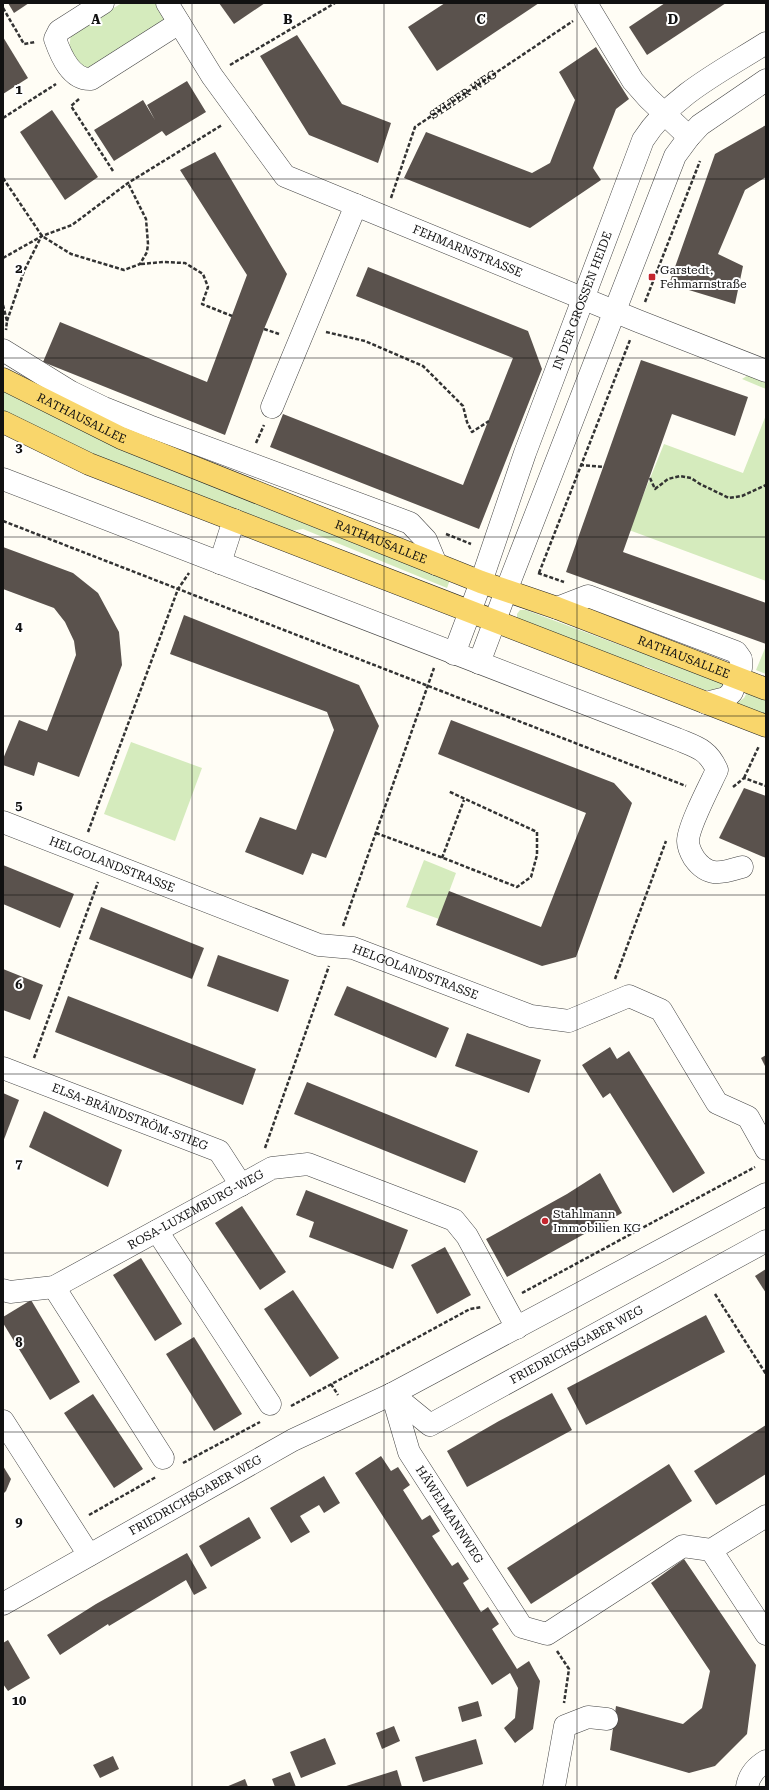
<svg xmlns="http://www.w3.org/2000/svg" width="769" height="1790" viewBox="0 0 769 1790" font-family="'Roboto Serif',serif">
<rect width="100%" height="100%" fill="#fffdf5"/>
<g fill="#d5ebbd">
<path d="M122,3H160L166,20L91,69L79,66L69,48L71,34Z"/>
<path d="M766,364V389L742,379Z"/>
<path d="M3,388L451,577L447,588L303,529L290,531L113,463L3,411Z"/>
<path d="M766,415V581L629,530L664,444L743,473Z"/>
<path d="M520,610H526L633,650L650,654L724,682L726,686L716,690H705L645,666H636L517,618V614Z"/>
<path d="M766,646V674L756,670Z"/>
<path d="M748,691L766,698V713L764,717L734,705L744,698Z"/>
<path d="M131,742L202,768L175,841L104,814Z"/>
<path d="M424,860L456,873L439,919L406,907Z"/>
</g>
<g fill="#5a524d">
<path d="M8,3H29L14,13Z"/>
<path d="M219,3H265L234,24Z"/>
<path d="M445,3H539L437,71L408,27Z"/>
<path d="M665,3H726L647,55L629,27Z"/>
<path d="M297,35L342,104L391,123L378,163L309,135L260,56Z"/>
<path d="M3,37L28,78L3,94Z"/>
<path d="M596,47L629,99L616,109L593,168L601,180L530,228L404,178L426,132L532,173L550,163L575,100L559,72Z"/>
<path d="M187,81L206,112L166,136L162,131L114,161L94,130L143,100L155,120L147,105Z"/>
<path d="M52,110L98,177L65,200L20,132Z"/>
<path d="M766,125V177L745,190L718,254L743,266L735,304L669,284L715,154Z"/>
<path d="M215,152L287,274L264,329L225,435L43,362L60,322L207,382L247,275L180,170Z"/>
<path d="M368,267L528,331L542,369L479,529L270,447L283,414L463,485L513,358L356,296Z"/>
<path d="M641,360L748,397L735,436L672,414L623,552L766,603V644L566,572Z"/>
<path d="M3,547L73,573L98,593L119,632L122,665L79,777L38,762L34,776L3,765V759L19,720L47,731L76,655L74,641L65,622L54,608L3,589Z"/>
<path d="M184,615L359,685L379,726L326,858L312,853L303,875L245,852L260,817L296,830L334,730L327,712L170,654Z"/>
<path d="M451,720L614,783L632,803L576,957L542,966L436,925L449,891L541,927L586,813L438,754Z"/>
<path d="M744,788L766,796V858L719,838Z"/>
<path d="M3,865L74,894L60,928L3,904Z"/>
<path d="M101,907L204,948L192,979L89,939Z"/>
<path d="M218,955L289,980L278,1012L207,986Z"/>
<path d="M3,969L43,985L30,1020L3,1010Z"/>
<path d="M347,986L449,1028L436,1058L334,1015Z"/>
<path d="M68,996L256,1069L243,1105L55,1032Z"/>
<path d="M467,1033L541,1060L529,1093L455,1066Z"/>
<path d="M610,1047L617,1059L629,1051L705,1173L673,1193L610,1093L603,1098L582,1065Z"/>
<path d="M766,1055V1068L761,1058Z"/>
<path d="M307,1082L478,1151L465,1183L294,1114Z"/>
<path d="M3,1093L19,1100L3,1142Z"/>
<path d="M44,1111L122,1150L108,1187L29,1147Z"/>
<path d="M600,1173L622,1213L507,1277L486,1239L567,1194Z"/>
<path d="M306,1190L408,1230L393,1269L309,1237L314,1222L296,1215Z"/>
<path d="M242,1206L286,1272L260,1290L215,1223Z"/>
<path d="M445,1247L471,1295L437,1314L411,1265Z"/>
<path d="M141,1258L182,1324L155,1341L113,1275Z"/>
<path d="M766,1269V1293L755,1276Z"/>
<path d="M293,1290L339,1358L310,1377L264,1309Z"/>
<path d="M31,1300L80,1382L50,1400L3,1323V1317Z"/>
<path d="M706,1315L725,1352L586,1425L567,1388Z"/>
<path d="M194,1337L242,1414L214,1431L166,1354Z"/>
<path d="M552,1393L572,1430L467,1487L447,1451L499,1421Z"/>
<path d="M93,1394L143,1469L114,1488L64,1413Z"/>
<path d="M766,1425V1474L716,1505L694,1471Z"/>
<path d="M381,1456L391,1471L398,1467L410,1485L403,1490L422,1520L430,1515L440,1531L432,1536L452,1566L458,1562L469,1579L463,1583L481,1612L488,1607L499,1624L492,1629L517,1669L529,1661L540,1681L533,1729L515,1743L504,1728L515,1718L518,1688L510,1673L492,1685L355,1473Z"/>
<path d="M669,1464L692,1501L531,1604L507,1568Z"/>
<path d="M3,1466L11,1479L6,1491L3,1494Z"/>
<path d="M324,1476L340,1503L324,1513L319,1505L300,1516L310,1532L291,1543L270,1508Z"/>
<path d="M249,1517L261,1538L211,1567L199,1546Z"/>
<path d="M187,1553L207,1588L194,1595L186,1580L109,1626L108,1624L60,1655L47,1635L96,1604Z"/>
<path d="M684,1559L756,1665L747,1734L715,1766L689,1773L610,1750L616,1706L683,1724L702,1708L710,1671L651,1583Z"/>
<path d="M8,1640L30,1678L8,1691L3,1684V1643Z"/>
<path d="M478,1701L482,1716L462,1722L458,1707Z"/>
<path d="M394,1726L400,1741L382,1749L376,1733Z"/>
<path d="M325,1738L336,1764L301,1778L290,1752Z"/>
<path d="M476,1739L483,1764L423,1782L415,1757Z"/>
<path d="M113,1756L119,1769L100,1778L93,1765Z"/>
<path d="M397,1770L402,1787H343Z"/>
<path d="M290,1772L296,1787H275L272,1779Z"/>
<path d="M245,1779L248,1787H226Z"/>
</g>
<g fill="none" stroke-linecap="round" stroke-linejoin="round">
<defs>
<g id="minor">
<path d="M103,3L59,31L55,39C61,56 71,80 91,79L179,23"/>
<path id="s2" d="M167,3L212,76L285,176L638,321L766,371"/>
<path d="M586,3L633,81L648,98L689,137"/>
<path d="M3,350L71,392L104,408L149,426L410,523L426,540L436,564"/>
<path d="M272,407L356,205"/>
<path d="M3,479L677,739C696,747 708,749 717,770C710,785 688,827 688,841C688,846 691,853 694,858C708,878 722,873 742,867"/>
<path d="M220,563L234,520"/>
<path d="M557,608L588,596L736,652L741,659V668L732,692L726,698L706,703"/>
<path id="s3" d="M454,654L481,582L525,453L643,140C672,95 722,71 766,43"/>
<path d="M479,663L506,591L675,156L689,137L700,125L766,80"/>
<path id="s4" d="M3,822L319,945L353,948L531,1016L569,1021L629,996L661,1010L717,1103L748,1117L766,1149"/>
<path id="s5" d="M3,1068L219,1151L241,1185"/>
<path d="M157,1231L270,1404"/>
<path d="M54,1287L163,1458"/>
<path id="s6" d="M3,1290L10,1292L54,1287L272,1168L308,1164L454,1220L467,1236L517,1328"/>
<path id="s7" d="M392,1394L409,1452L522,1627L547,1634L683,1546L711,1550L766,1516"/>
<path id="s8" d="M392,1394L430,1425L766,1241"/>
<path d="M3,1421L89,1555"/>
<path d="M711,1550L766,1634"/>
<path id="s9" d="M3,1604L293,1440L392,1394L766,1194"/>
<path d="M554,1787L565,1726L588,1717L607,1719"/>
<path d="M747,1787C749,1775 756,1767 766,1761"/>
</g>
<g id="major">
<path id="s10" d="M3,379L121,438L481,582L557,608L766,689"/>
<path d="M3,422L89,464L766,726"/>
</g>
</defs>
<use href="#minor" stroke="#444" stroke-width="23"/>
<use href="#major" stroke="#222" stroke-width="23"/>
<g stroke="#333" stroke-width="2.5" stroke-dasharray="4 2" stroke-linecap="butt">
<path d="M3,8L24,44L35,42"/>
<path d="M230,65L335,3"/>
<path d="M79,99L71,106L113,171"/>
<path d="M3,118L56,84"/>
<path d="M3,178L42,236L71,254L124,270L140,264L147,252L148,244L146,219L128,183"/>
<path id="s1" d="M391,198L415,127L573,21"/>
<path d="M3,258L42,236L72,225L128,183L222,125"/>
<path d="M141,264L163,262L185,263L203,274L208,287L202,304L232,316"/>
<path d="M645,302L700,161"/>
<path d="M3,305L7,321L6,330"/>
<path d="M7,321L24,271L41,237"/>
<path d="M264,329L279,334"/>
<path d="M326,332L365,341L423,366L463,406L467,422L472,432L489,421"/>
<path d="M256,443L264,425"/>
<path d="M580,465L604,467"/>
<path d="M650,478L655,489L668,479L680,476L691,478L700,484L729,498L742,496L766,485"/>
<path d="M3,521L686,786"/>
<path d="M446,534L471,544"/>
<path d="M538,573L564,582"/>
<path d="M539,573L630,340"/>
<path d="M744,778L759,746"/>
<path d="M733,787L744,778L766,786"/>
<path d="M88,832L178,589L189,573"/>
<path d="M376,833L446,859L517,887L531,877L537,855V832L448,791"/>
<path d="M442,858L464,800"/>
<path d="M343,926L434,668"/>
<path d="M615,979L666,841"/>
<path d="M34,1058L98,882"/>
<path d="M265,1148L329,966"/>
<path d="M522,1293L755,1167"/>
<path d="M715,1294L766,1374"/>
<path d="M331,1384L338,1395"/>
<path d="M291,1406L470,1309L482,1307"/>
<path d="M183,1463L260,1422"/>
<path d="M89,1515L156,1477"/>
<path d="M557,1651L569,1669L564,1703"/>
</g>
<use href="#minor" stroke="#fff" stroke-width="22"/>
<use href="#major" stroke="#f9d66b" stroke-width="22"/>
</g>
<path fill="none" stroke="#111" stroke-width="1" stroke-opacity="0.55" d="M192,3V1787M384,3V1787M577,3V1787M3,179H766M3,358H766M3,537H766M3,716H766M3,895H766M3,1074H766M3,1253H766M3,1432H766M3,1611H766"/>
<g fill="#c4262e" stroke="#fff" stroke-width="1.5">
<rect x="648" y="273" width="8" height="8" rx="2"/>
<circle cx="545" cy="1221" r="4"/>
</g>
<g text-anchor="middle" dominant-baseline="central" stroke-width="4" stroke-linejoin="round" paint-order="stroke">
<g font-size="12" fill="#111" stroke="#fff">
<text stroke="none"><textPath href="#s1" startOffset="133">SYLTER WEG</textPath></text>
<text stroke="none"><textPath href="#s2" startOffset="407">FEHMARNSTRASSE</textPath></text>
<text stroke="none"><textPath href="#s3" startOffset="376">IN DER GROSSEN HEIDE</textPath></text>
<text stroke="none"><textPath href="#s10" startOffset="88">RATHAUSALLEE</textPath></text>
<text stroke="none"><textPath href="#s10" startOffset="412">RATHAUSALLEE</textPath></text>
<text stroke="none"><textPath href="#s10" startOffset="736">RATHAUSALLEE</textPath></text>
<text stroke="none"><textPath href="#s4" startOffset="117">HELGOLANDSTRASSE</textPath></text>
<text stroke="none"><textPath href="#s4" startOffset="440">HELGOLANDSTRASSE</textPath></text>
<text stroke="none"><textPath href="#s5" startOffset="136">ELSA-BRÄNDSTRÖM-STIEG</textPath></text>
<text stroke="none"><textPath href="#s6" startOffset="213">ROSA-LUXEMBURG-WEG</textPath></text>
<text stroke="none"><textPath href="#s8" startOffset="216">FRIEDRICHSGABER WEG</textPath></text>
<text stroke="none"><textPath href="#s9" startOffset="221">FRIEDRICHSGABER WEG</textPath></text>
<text stroke="none"><textPath href="#s7" startOffset="135">HÄWELMANNWEG</textPath></text>
</g>
<g font-size="12" fill="#111" stroke="#fff" text-anchor="start">
<text x="660" y="270">Garstedt,<tspan x="660" dy="14">Fehmarnstraße</tspan></text>
<text x="553" y="1214">Stahlmann<tspan x="553" dy="14">Immobilien KG</tspan></text>
</g>
</g>
<g font-size="13" text-anchor="middle" font-weight="bold" fill="#111" stroke="#fff" stroke-width="4" stroke-linejoin="round" paint-order="stroke">
<text x="96" y="24">A</text>
<text x="288" y="24">B</text>
<text x="481" y="24">C</text>
<text x="673" y="24">D</text>
<text x="19" y="94">1</text>
<text x="19" y="273">2</text>
<text x="19" y="452">3</text>
<text x="19" y="631">4</text>
<text x="19" y="810">5</text>
<text x="19" y="989">6</text>
<text x="19" y="1168">7</text>
<text x="19" y="1347">8</text>
<text x="19" y="1526">9</text>
<text x="19" y="1705">10</text>
</g>
<rect width="769" height="1790" fill="none" stroke="#111111" stroke-width="8"/>
</svg>
